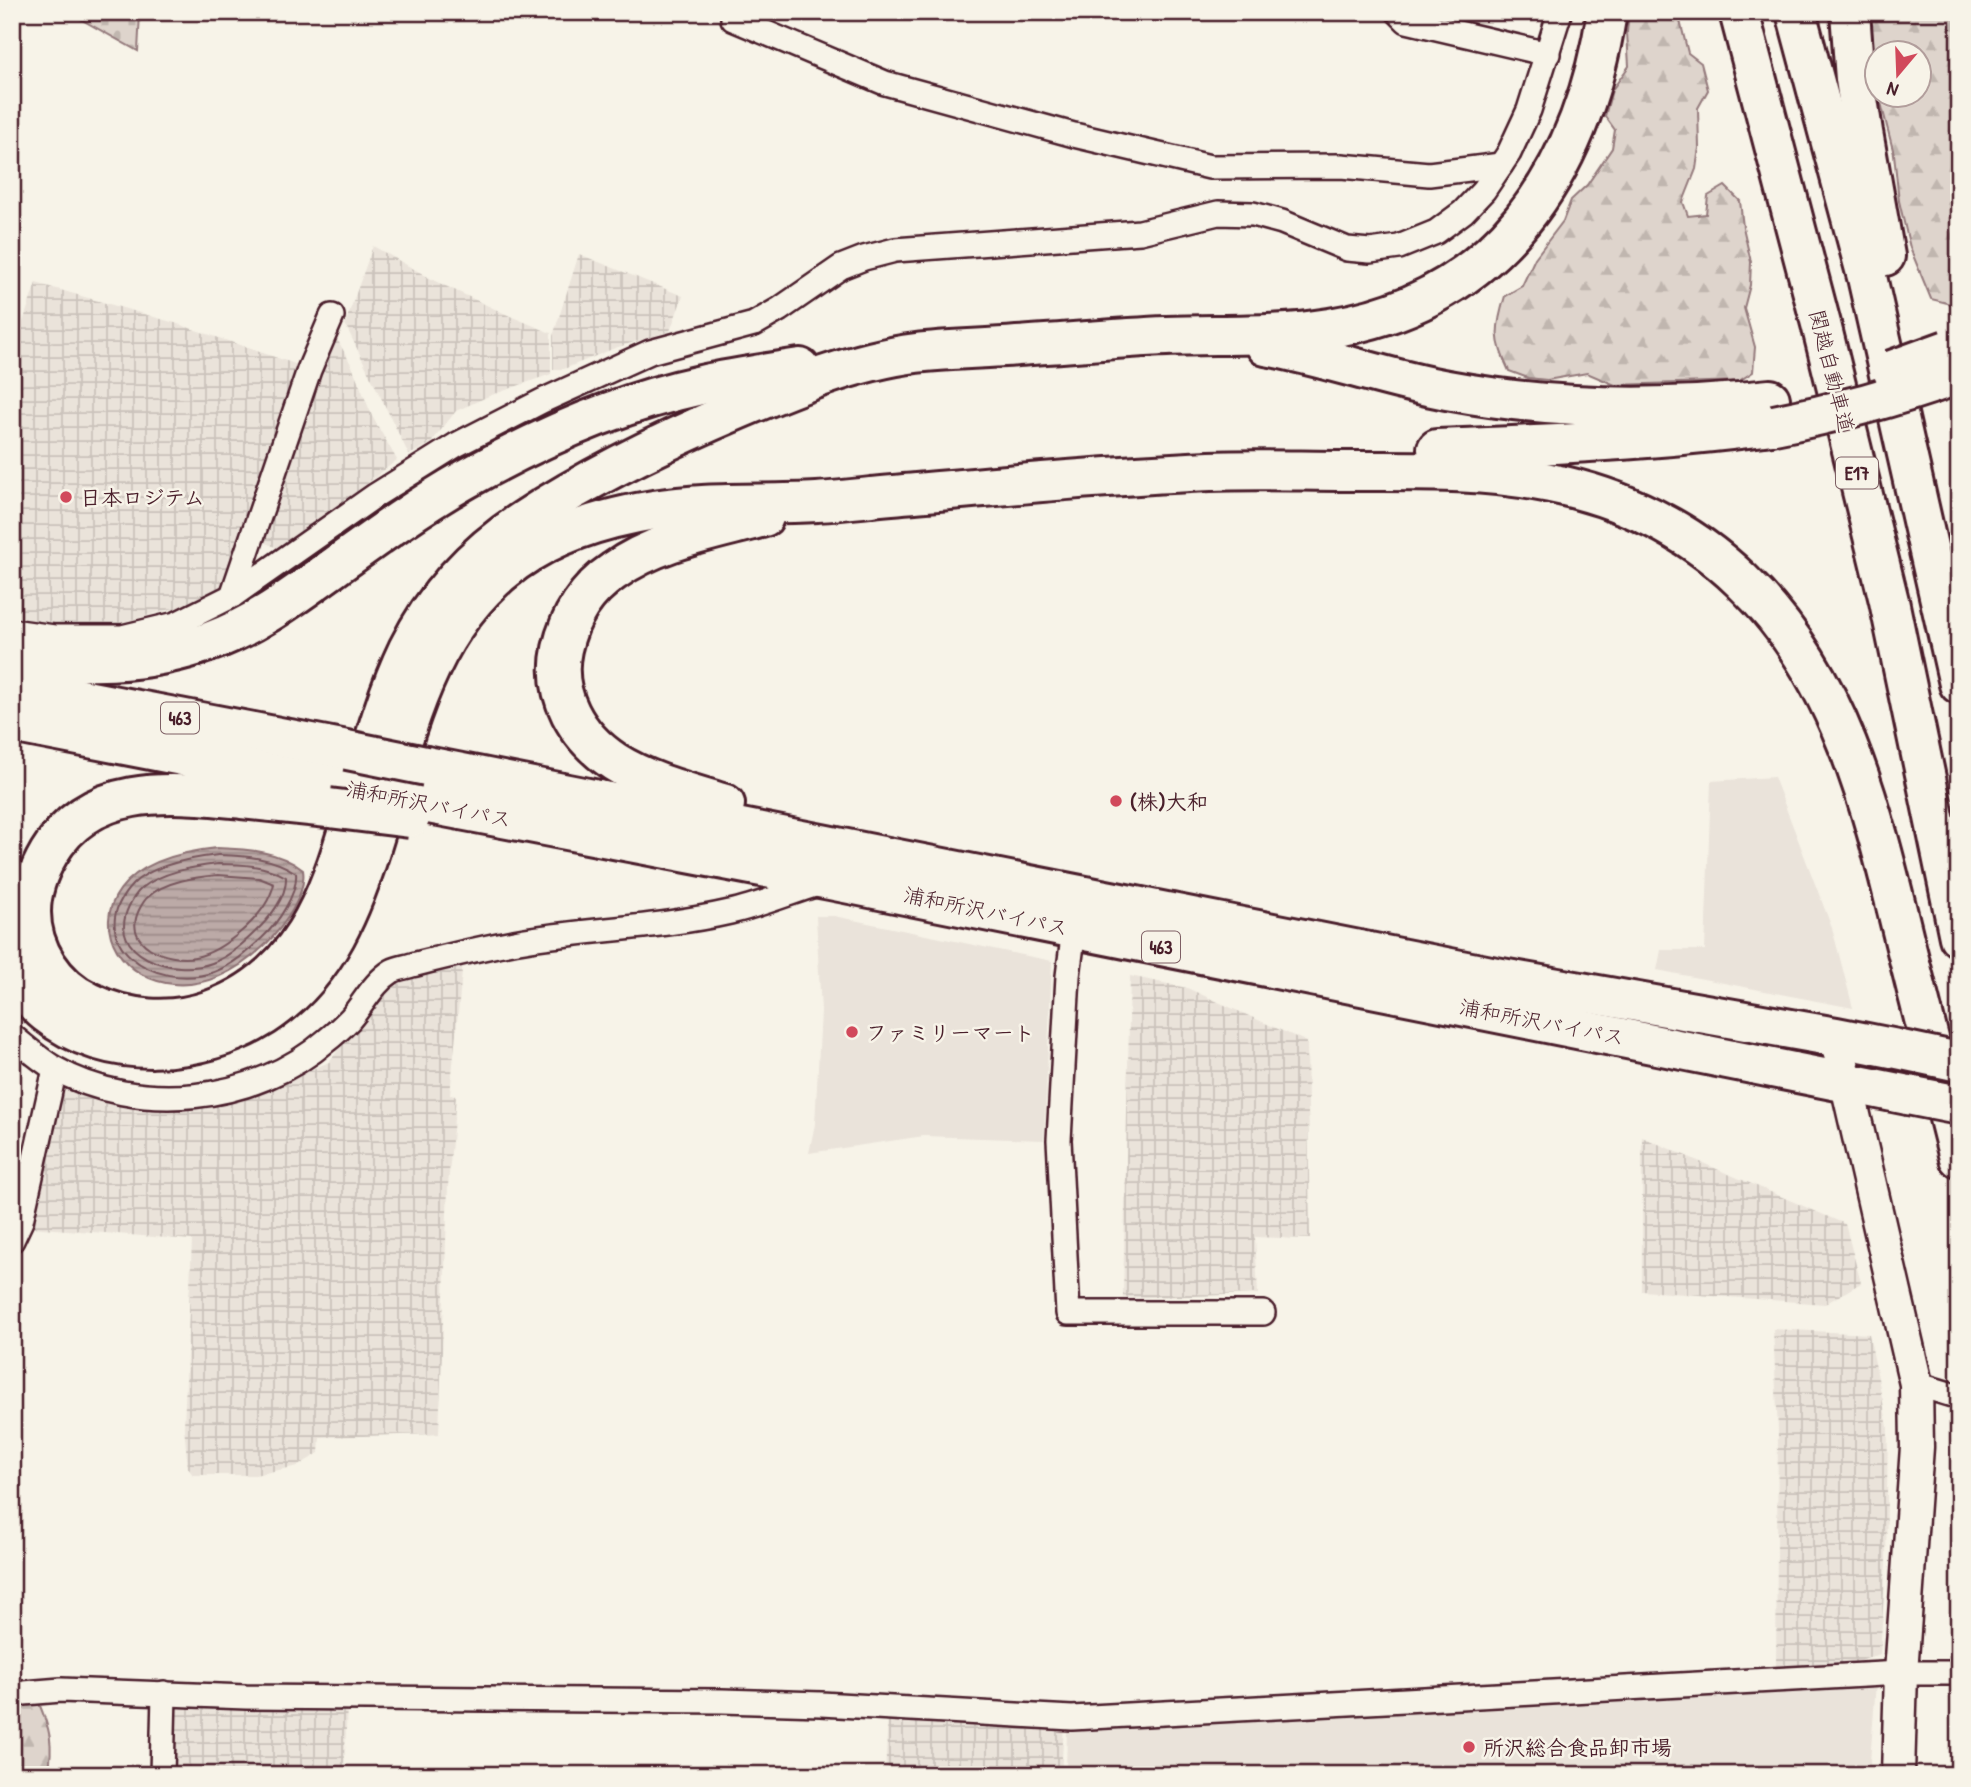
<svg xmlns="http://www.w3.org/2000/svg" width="1971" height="1787" viewBox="0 0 1971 1787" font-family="'Patrick Hand','Klee One',sans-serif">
<defs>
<pattern id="industrial-grid" width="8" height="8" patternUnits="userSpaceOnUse" patternTransform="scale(1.75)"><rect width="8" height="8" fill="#eae3da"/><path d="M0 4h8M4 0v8" fill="none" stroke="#cac2bb"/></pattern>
<pattern id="forest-firs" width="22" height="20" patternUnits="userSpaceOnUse" patternTransform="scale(1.75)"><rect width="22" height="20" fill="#ded4cc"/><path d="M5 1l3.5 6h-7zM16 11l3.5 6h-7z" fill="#c0b6af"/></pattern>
<pattern id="cemetery-stones" width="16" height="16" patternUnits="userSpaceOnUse" patternTransform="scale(1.75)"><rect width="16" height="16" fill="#ded4cc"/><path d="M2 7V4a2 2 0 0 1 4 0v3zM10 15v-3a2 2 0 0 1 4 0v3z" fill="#c0b6af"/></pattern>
<pattern id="water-rules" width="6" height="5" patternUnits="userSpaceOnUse" patternTransform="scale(1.75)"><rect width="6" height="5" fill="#bcaaa7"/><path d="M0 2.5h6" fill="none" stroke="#9b8a88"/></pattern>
</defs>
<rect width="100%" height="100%" fill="#f7f3e8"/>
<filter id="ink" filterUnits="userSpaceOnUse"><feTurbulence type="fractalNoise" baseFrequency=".0143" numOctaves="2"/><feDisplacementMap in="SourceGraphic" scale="14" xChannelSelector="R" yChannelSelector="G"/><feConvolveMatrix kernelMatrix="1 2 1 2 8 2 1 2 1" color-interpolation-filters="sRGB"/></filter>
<g filter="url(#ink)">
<g fill="#eae3da">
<path d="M1774,777L1832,928L1853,1008L1657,970L1661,950H1705L1711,781Z"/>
<path d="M816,916H834L1052,961L1044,1140L924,1136L809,1153L815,1124L821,1011Z"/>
<path d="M1876,1683L1869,1775H1066L1067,1728Z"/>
</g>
<g fill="url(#industrial-grid)">
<path d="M373,246L437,282L510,316L551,333V374L489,396L456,411L430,444L409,455L345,324Z"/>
<path d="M579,254L683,296L670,331L615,348L564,369H553V336Z"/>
<path d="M36,283L175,323L304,367L230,583L197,602L120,623L91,626L33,622L12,619V355Z"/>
<path d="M336,337L352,366L372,416L397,460L282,550L261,541L311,391Z"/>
<path d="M463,961L450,1095L456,1096L448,1186L439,1434L320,1437L319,1453L298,1466L255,1475H193L188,1468L184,1427L192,1240L30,1227L62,1084L266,1089L329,1062L384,990L399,977Z"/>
<path d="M1130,976L1187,988L1307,1042L1310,1239L1255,1237L1258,1294L1123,1298Z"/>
<path d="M1642,1137L1845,1224L1861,1283L1825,1304L1642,1291Z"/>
<path d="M1773,1329L1869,1334L1888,1427L1886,1562L1880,1654L1852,1664L1776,1666L1778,1430Z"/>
<path d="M177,1704L347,1706L344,1775H174Z"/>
<path d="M888,1715L1064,1725L1061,1775H885Z"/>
</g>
<g fill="url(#forest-firs)" stroke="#947a7c" stroke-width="2">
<path d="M1629,12H1676L1679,17L1688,53L1701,63L1708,90L1698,108L1699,148L1696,169L1683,202L1688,216L1706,214L1708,196L1725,186L1740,201L1743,227L1751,262L1750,285L1744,308L1755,347L1753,372L1739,381L1615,385L1587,373L1547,380L1528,378L1509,371C1494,340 1495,329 1505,296L1522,286L1535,258L1563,221L1571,200L1587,185L1612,148L1615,130L1605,116L1612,90L1629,66L1627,32Z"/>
<path d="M1870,12H1959V306L1931,299L1910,248L1899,201L1894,154L1879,95L1918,94V52H1876V84L1869,46Z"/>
<path d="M38,1701C50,1729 54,1744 48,1775H12V1705Z"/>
</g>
<path fill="url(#cemetery-stones)" stroke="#947a7c" stroke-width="2" d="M68,12H138L140,13L138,51Z"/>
<path fill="url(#water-rules)" stroke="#8e7275" stroke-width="2" d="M217,848C247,849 280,851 303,870C307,895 283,927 266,944C139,1068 12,869 217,848Z"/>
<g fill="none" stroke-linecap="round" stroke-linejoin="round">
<g stroke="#78575d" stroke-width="2">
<path d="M218,855C245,856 274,857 296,873C298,894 277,924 262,938C248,951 233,965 214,972C155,993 79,941 133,884C152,865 192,858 218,855Z"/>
<path d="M218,864C241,864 266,865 286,877C287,897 269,919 255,932C243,944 228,957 212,963C174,977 105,956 129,906C132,900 136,893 142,888C162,872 192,867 218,864Z"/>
<path d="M218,875L259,878L274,884C269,905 253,922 237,935C224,945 211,954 195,957C167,962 122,945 139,910C141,906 144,900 148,897C165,881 196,877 218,875Z"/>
</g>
<defs>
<g id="street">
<path d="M1398,12L1407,21L1548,54"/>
<path d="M733,19L885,83L1074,135L1210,167L1341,166L1429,174L1501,165"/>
<path d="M232,596L309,370L332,316"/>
<path d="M12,631L54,637H122L176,624L232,596L376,495L456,445L542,401L650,352L754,324L780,309L841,267L864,258L895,250L1140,232L1218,213L1253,214L1282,222L1347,249L1370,251L1399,247L1436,232L1463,212L1484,190L1509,153L1529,110L1560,12"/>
<path d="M1074,929L1068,976L1059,1140L1068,1313H1263"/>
<path d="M12,1036C26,1047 39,1059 54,1068C138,1116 255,1103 327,1040C335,1034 343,1026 350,1019C364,1003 374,982 392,971C398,968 406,967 412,965C452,955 491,945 531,939C597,929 665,927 730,912C761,905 791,892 821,883"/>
<path d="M12,1240L21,1221L55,1069"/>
<path d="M1916,1384L1959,1397"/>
<path d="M12,1694L61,1690L246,1697L722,1701L821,1704L1072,1718L1901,1673H1959"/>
<path d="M162,1775L164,1693"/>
</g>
<path id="secondary" d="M1836,1037L1916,1384L1917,1447L1901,1673L1898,1775"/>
<g id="highway">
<path d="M1739,12L1821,324L1889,601L1959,937"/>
<path d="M1796,12L1867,277L1959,684"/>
<path d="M1850,12L1855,79L1863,132L1885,256"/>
<path d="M1266,346C1327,357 1386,379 1447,390C1555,410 1662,411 1770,399"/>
<path d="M1437,449C1549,445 1661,440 1772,425"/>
<path d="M12,656C83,664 142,666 211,641C256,625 295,595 333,568C376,537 420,505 466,479C539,438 618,403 701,385C734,378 767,373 800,368"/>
<path d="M12,686L347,750"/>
<path d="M12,723L336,786"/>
<path d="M426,766L1496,977L1836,1037L1897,1049"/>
<path d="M413,801L830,880L1908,1095"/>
<path d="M725,804C690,793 646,782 615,762C577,737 552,695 562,649C569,617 587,589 614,571C657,540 713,531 764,517"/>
<path d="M329,808C300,805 271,802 242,799C171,792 91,782 49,853C39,870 31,891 31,912C31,950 55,986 89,1002C127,1021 171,1024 211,1010C300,978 328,899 352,816C369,760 383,701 408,649C435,594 474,553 524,520C591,476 664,441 737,410C794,386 854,361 916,353C949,349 983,349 1017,346C1067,343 1117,338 1167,336C1221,334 1277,337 1330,328C1499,301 1582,172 1607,12"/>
<path d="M12,971C22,986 32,1002 46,1013C106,1062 202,1056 264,1016C328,974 354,905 375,835C405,735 425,628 515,562C555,533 605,518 654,510C707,501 762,505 817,502C835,501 853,499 871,497C984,487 1097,476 1210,471C1255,469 1301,471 1346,471C1414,471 1483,469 1550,483C1621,497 1688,529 1741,580C1843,676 1874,816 1906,947C1924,1017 1941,1088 1959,1158"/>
</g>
</defs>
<use href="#street" stroke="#4a1f2b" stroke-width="28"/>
<use href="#secondary" stroke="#4a1f2b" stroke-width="37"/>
<use href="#highway" stroke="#4a1f2b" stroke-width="44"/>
<use href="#street" stroke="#f7f3e8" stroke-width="23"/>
<use href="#secondary" stroke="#f7f3e8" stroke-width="32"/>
<use href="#highway" stroke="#f7f3e8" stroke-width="38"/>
<defs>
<g id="highway-bridge">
<path d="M1892,370L1947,350"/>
<path d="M1774,425C1836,413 1895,397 1954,376"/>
<path d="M347,750L426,766"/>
<path d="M329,808L410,818"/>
<path d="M1897,1049L1959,1062"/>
<path d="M1908,1095L1959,1105"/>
</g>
</defs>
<use href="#highway-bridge" stroke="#4a1f2b" stroke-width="44" stroke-linecap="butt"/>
<use href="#highway-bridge" stroke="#f7f3e8" stroke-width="38"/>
</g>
</g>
<g fill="#d1495b" stroke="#f7f3e8" stroke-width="2.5">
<circle cx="66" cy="497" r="7"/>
<circle cx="1116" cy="801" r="7"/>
<circle cx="852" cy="1032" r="7"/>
<circle cx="1469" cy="1747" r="7"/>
</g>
<g text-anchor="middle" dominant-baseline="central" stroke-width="5" stroke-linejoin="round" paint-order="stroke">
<g fill="#f7f3e8" stroke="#7e5f64" stroke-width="2">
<rect x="1836" y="457.5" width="42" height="31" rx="5"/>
<rect x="161" y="702.5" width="38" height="31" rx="5"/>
<rect x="1142" y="931.5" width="38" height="31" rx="5"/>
</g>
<g font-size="19" font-weight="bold" fill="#4a1f2b">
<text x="1857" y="473">E17</text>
<text x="180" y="718">463</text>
<text x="1161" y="947">463</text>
</g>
<g font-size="21" fill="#4a1f2b" stroke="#f7f3e8">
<text transform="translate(1832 371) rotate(76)">関越自動車道</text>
<text transform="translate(429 804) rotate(11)">浦和所沢バイパス</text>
<text transform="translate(986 911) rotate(12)">浦和所沢バイパス</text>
<text transform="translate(1542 1022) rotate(11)">浦和所沢バイパス</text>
</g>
<g font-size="21" font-weight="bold" fill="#4a1f2b" stroke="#f7f3e8" text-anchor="start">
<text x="80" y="497">日本ロジテム</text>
<text x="1130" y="801">(株)大和</text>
<text x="866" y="1032">ファミリーマート</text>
<text x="1483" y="1747">所沢総合食品卸市場</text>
</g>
</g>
<rect width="1971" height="1787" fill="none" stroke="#f7f3e8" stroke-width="42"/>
<rect x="21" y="21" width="1929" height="1745" fill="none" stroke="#4a1f2b" stroke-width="2.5" filter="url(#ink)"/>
<g transform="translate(1898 74) rotate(199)"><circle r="33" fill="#f7f3e8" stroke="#b29e9c" stroke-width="2"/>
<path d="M0-5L12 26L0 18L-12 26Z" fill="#d1495b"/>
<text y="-10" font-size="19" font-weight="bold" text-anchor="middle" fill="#4a1f2b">N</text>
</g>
</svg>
